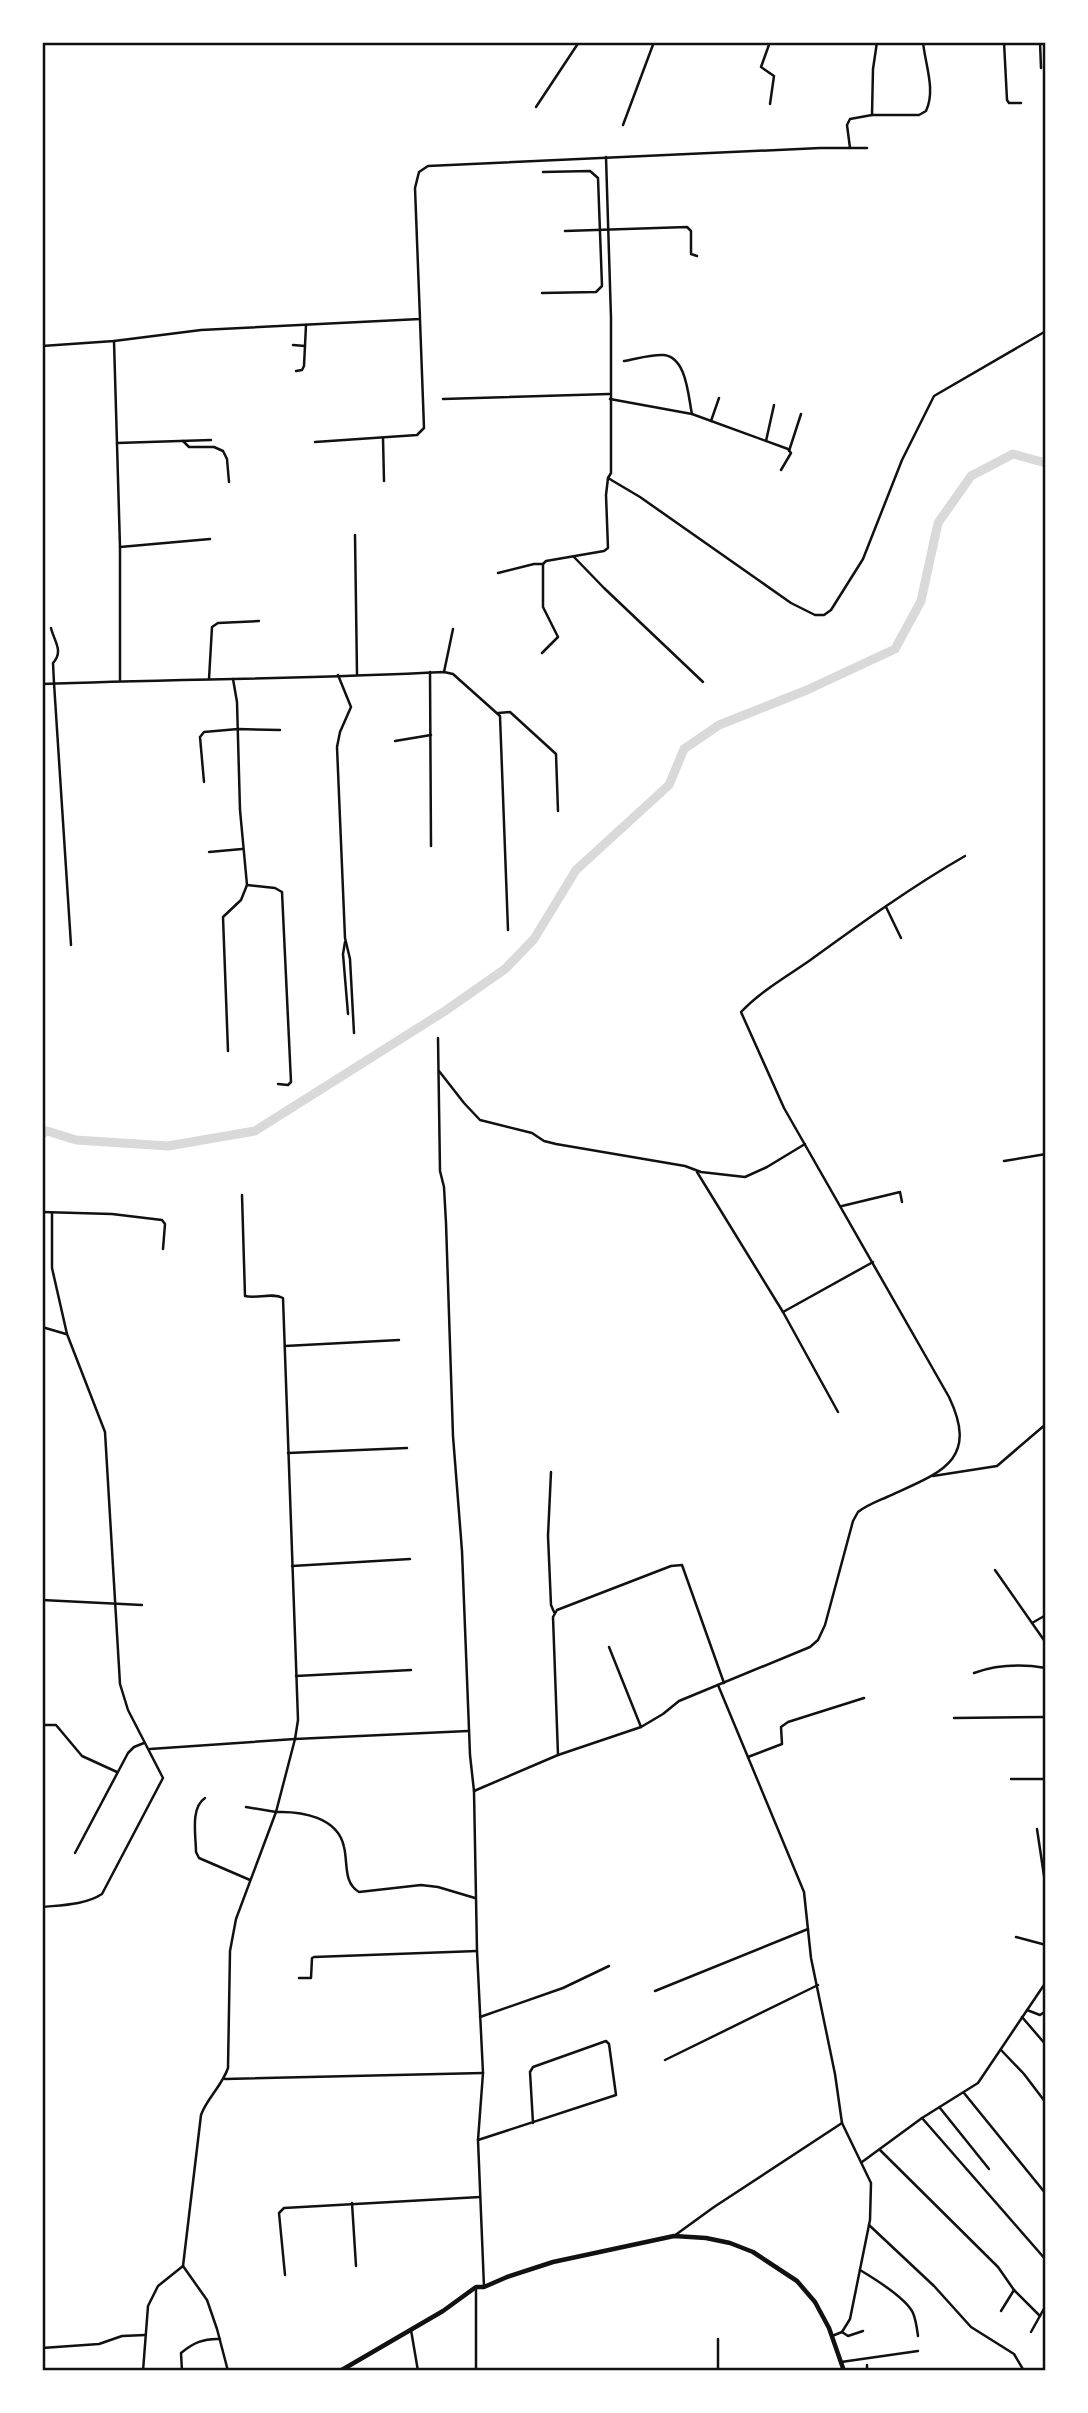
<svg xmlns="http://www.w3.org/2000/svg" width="1088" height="2413" viewBox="0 0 1088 2413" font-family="Overpass,sans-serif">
<rect width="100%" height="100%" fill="#fff"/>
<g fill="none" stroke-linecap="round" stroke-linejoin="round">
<path stroke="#d9d9d9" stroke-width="9" d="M42,1134L47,1131L76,1140L168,1146L255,1131L445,1011L505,969L534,939L576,870L669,785L684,749L719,725L807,690L895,649L921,601L938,523L971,476L1013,454L1046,463"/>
<g stroke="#111" stroke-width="2.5">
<path d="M770,42L761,67L774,76L770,104"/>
<path d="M1004,42L1007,100L1009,103H1021"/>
<path d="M1040,42L1041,68"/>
<path d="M536,107L579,42"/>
<path d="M872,115L873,69L877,42"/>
<path d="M623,125L654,42"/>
<path d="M850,148L847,125L850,119L872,115H919L926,111C936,90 925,64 923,42"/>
<path d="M606,157L611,318V473L608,478L640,497L791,603L815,615H824L831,610L863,559L902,460L934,396L1046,331"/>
<path d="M565,231L687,227L691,231V254L697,256"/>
<path d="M542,293L596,292L602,286L598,178L590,171L543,172"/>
<path d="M114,341L120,547V680"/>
<path d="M293,345L305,346"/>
<path d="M42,346L114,341L201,330L420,319L415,188L419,172L428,166L820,148H867"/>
<path d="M624,361C636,359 651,354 664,355C687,358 688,396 692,414"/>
<path d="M296,371L302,370L304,366L306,325"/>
<path d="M443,399L609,394"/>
<path d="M610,399L692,414L788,449L791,453L781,470"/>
<path d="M711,421L719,398"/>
<path d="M383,438L384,481"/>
<path d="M183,441L189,447H214L223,451L227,459L229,482"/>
<path d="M766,441L774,405"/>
<path d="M315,442L417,435L424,428L420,320"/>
<path d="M117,443L211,440"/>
<path d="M789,451L801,414"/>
<path d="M355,535L357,674"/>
<path d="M120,547L210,539"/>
<path d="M574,557L604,588L703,682"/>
<path d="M498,573L534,564H543"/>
<path d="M51,628C54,641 64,651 53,663L54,683L71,945"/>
<path d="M542,653L558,637L543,607V564L546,561L604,551L608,548L606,495L608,478"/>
<path d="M430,672L431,846"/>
<path d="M444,672L453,629"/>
<path d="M338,675L351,707L340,732L337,747L345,938L350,959L354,1033"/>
<path d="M209,679L212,627L218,623L259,621"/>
<path d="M42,684C176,679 310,679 444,672L453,674L500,716L508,930"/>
<path d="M498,713L510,712L556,754L558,811"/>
<path d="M395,741L431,735"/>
<path d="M204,782L200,737L204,732L238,729L280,730"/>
<path d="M209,852L242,849"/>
<path d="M247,885L275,888L282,892L291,1082L288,1085L278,1084"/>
<path d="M886,907L901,938"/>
<path d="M345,942L343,954L348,1014"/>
<path d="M438,1038L440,1171L444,1187L446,1223L453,1436L462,1551L470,1755L474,1791L477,1951L483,2073L478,2140L484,2287"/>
<path d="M228,1051L223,917L241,900L247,885L240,810L237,702L233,679"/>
<path d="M439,1071L464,1103L480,1120L532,1133L544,1141L556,1144L685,1166L701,1172L745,1177L767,1167L805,1144"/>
<path d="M1004,1161L1046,1154"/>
<path d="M697,1172L783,1312"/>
<path d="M242,1195L245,1296C257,1299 272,1292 283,1298L298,1720L295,1739L276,1812L246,1807"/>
<path d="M842,1206L900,1192L902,1202"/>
<path d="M42,1212L112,1214L162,1220L165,1224L163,1249"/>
<path d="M42,1327L66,1334"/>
<path d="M285,1346L399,1340"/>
<path d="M838,1412L783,1312L873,1262"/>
<path d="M288,1453L407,1448"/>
<path d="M551,1472L548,1536L551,1605L554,1612"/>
<path d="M933,1476L997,1466L1046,1424"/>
<path d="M292,1566L410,1559"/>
<path d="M995,1570L1046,1643"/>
<path d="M42,1600L142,1605"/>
<path d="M1032,1623L1046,1615"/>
<path d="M609,1647L641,1727"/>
<path d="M974,1673C996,1665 1022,1664 1046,1668"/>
<path d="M296,1676L411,1670"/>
<path d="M718,1685L804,1892L811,1958L835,2074L842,2123L871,2183L870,2220L850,2319L842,2332L832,2336"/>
<path d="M954,1718L1046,1717"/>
<path d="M42,1725H56L82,1756L117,1772"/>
<path d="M150,1749L295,1739L468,1731"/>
<path d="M558,1755L553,1617L557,1610L671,1566L682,1565L724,1683"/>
<path d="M748,1757L782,1744L781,1727L788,1722L864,1698"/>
<path d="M1011,1779H1046"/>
<path d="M474,1791L558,1755L641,1727L663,1714L679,1701L810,1647L818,1640L825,1625L853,1521L858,1512C867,1505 878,1501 887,1497C939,1473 980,1462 949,1397L784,1108L741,1012C761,991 786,977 809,961C860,924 911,887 965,856"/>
<path d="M205,1798C190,1808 196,1836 196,1852L199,1858L250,1880"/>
<path d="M1037,1829L1046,1889"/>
<path d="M75,1853L128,1753L134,1747L144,1743"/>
<path d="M42,1907C62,1905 85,1905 102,1894L163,1778L128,1710L120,1684L105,1432L67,1334L52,1268V1213"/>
<path d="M1016,1937L1046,1945"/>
<path d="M299,1978H311L312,1958L314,1957L477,1951"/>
<path d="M655,1991L808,1929"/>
<path d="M1027,2010L1040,2015L1046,2011"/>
<path d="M480,2017L563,1988L609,1966"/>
<path d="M1022,2017L1046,2045"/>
<path d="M1001,2050L1024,2074L1046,2103"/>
<path d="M665,2060L818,1985"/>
<path d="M225,2079L483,2073"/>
<path d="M964,2093L1046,2194"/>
<path d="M940,2108L989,2169"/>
<path d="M922,2118L1046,2260"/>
<path d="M478,2140L616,2095L609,2044L606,2041L533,2067L530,2072L533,2123"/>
<path d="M880,2150L998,2267L1014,2290L1040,2316"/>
<path d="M862,2162L922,2118L978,2083L1046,1982"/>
<path d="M352,2203L356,2266"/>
<path d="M869,2225L934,2286L971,2327L1014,2354L1024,2371"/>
<path d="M674,2236L714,2207L842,2123"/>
<path d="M183,2266L207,2300L217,2329L228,2371"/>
<path d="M860,2270C875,2279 906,2298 913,2313C916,2320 917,2329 918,2336"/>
<path d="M285,2275L279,2213L284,2208L480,2197"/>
<path d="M476,2287V2371"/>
<path d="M1001,2311L1014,2290"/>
<path d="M411,2330L418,2371"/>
<path d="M842,2332L848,2336L863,2331"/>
<path d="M1031,2332L1046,2305"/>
<path d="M718,2339V2371"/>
<path d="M42,2348L99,2344L122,2336L145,2335"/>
<path d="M841,2362L918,2351"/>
<path d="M867,2365V2371"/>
<path d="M143,2371L148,2306L158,2286L183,2266L201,2115C207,2098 222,2086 228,2068L230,1951L236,1919L276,1812C301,1811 338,1817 344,1847C348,1862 343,1883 359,1892L421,1885L438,1887L475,1898"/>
<path d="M182,2371L181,2353C193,2343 204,2338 220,2339"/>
</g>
<path stroke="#111" stroke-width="4.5" d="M340,2371L443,2311L476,2287H484L507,2277L553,2262L674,2236L706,2238L730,2243L753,2252L797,2281L815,2302L829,2328L844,2371"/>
</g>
<rect width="1088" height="2413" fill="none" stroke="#ffffff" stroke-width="88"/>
<rect x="44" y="44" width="1000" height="2325" fill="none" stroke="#111" stroke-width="2.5"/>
</svg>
